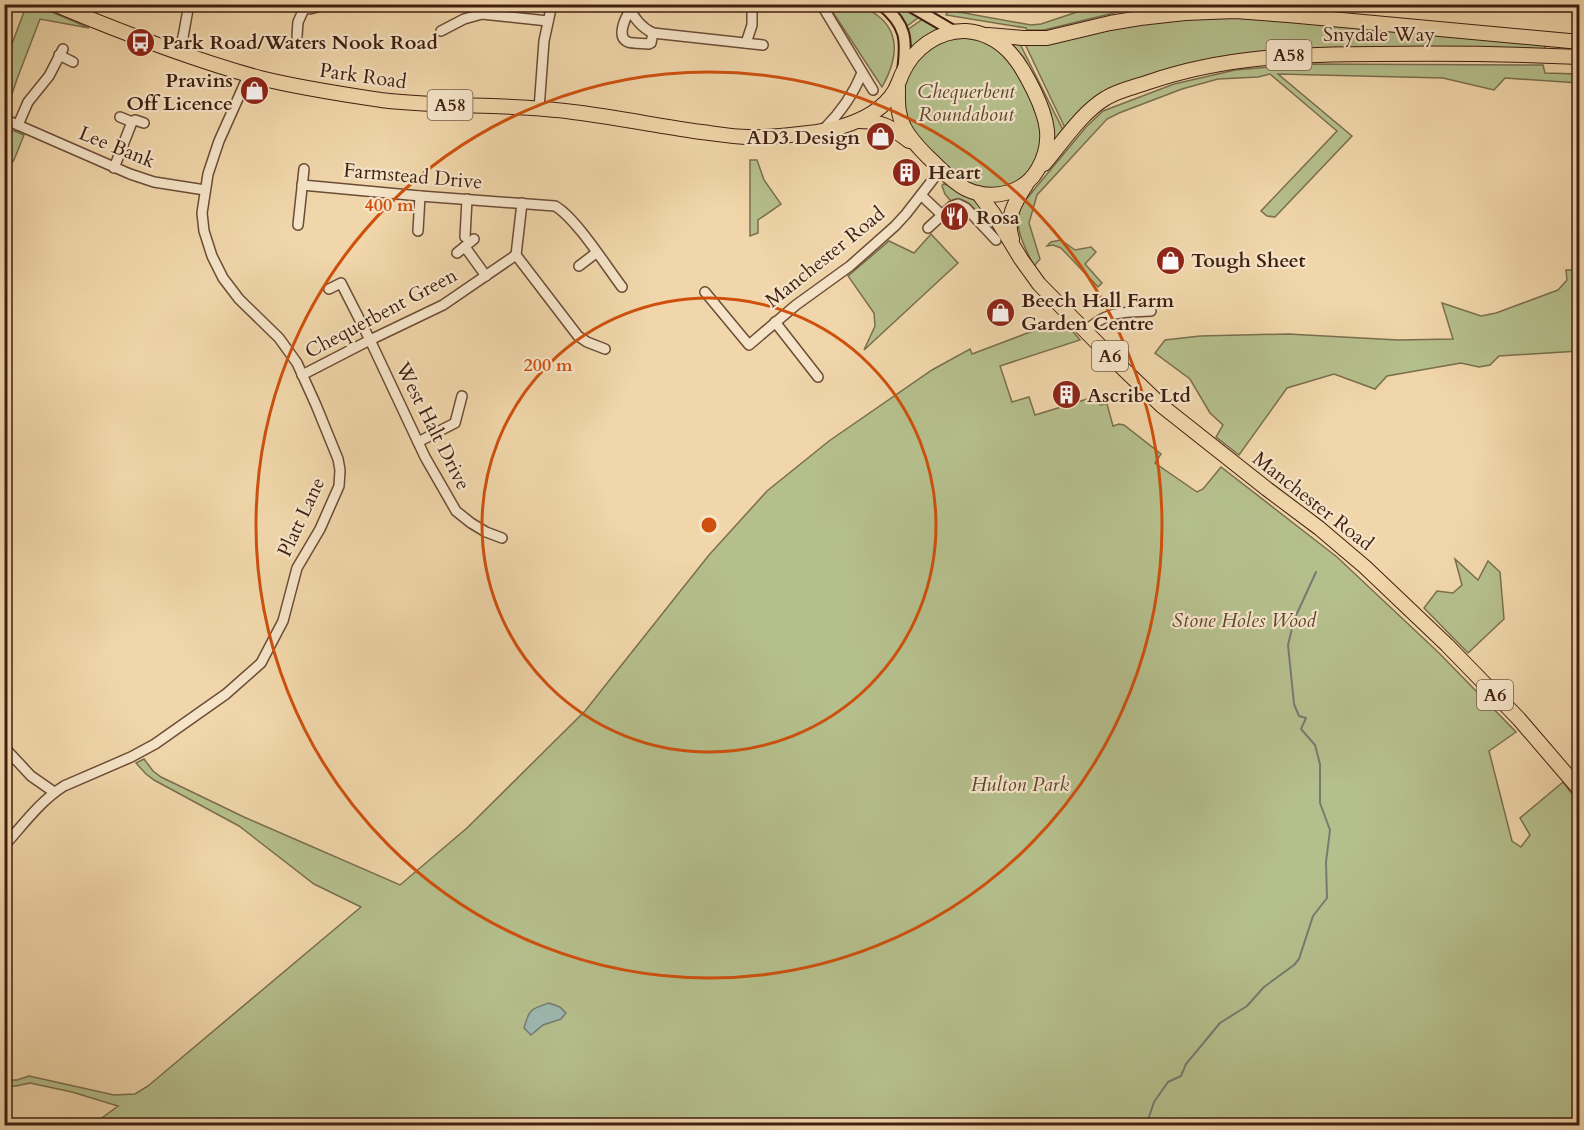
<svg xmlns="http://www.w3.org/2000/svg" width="1584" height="1130" viewBox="0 0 1584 1130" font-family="Cardo,serif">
<rect width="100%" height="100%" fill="#f0d6aa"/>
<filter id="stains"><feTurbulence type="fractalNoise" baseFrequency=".00333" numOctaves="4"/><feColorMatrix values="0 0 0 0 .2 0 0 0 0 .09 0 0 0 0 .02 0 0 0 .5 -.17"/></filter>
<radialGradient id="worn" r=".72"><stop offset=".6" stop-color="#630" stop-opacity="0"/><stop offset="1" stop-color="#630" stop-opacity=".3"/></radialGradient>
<g fill="#b5bf8c" stroke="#7a6e4e" stroke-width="1.5">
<path d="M1101,4L1172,5L1118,12L1044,30H1027L1026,28L946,15L948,10L1031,25L1041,24Z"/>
<path d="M16,5H36L89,28L40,19L17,79L5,115L9,117L5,127L24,135L14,160L5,172V62L24,12Z"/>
<path d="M828,5C838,4 852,2 861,5C866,7 872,12 877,15C902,34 896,62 882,87Z"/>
<path d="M890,5H899L919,17L906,27L898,13Z"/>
<path d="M1242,16L1545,44V51L1350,50L1158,74L1066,130L1025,44H1049L1144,22Z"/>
<path d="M923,19L941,29L913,47L911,45L907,30Z"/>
<path d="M956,38C973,37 989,41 1002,53C1013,63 1021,77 1027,91C1039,117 1050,146 1029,172C1021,181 1014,185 1002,187C971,192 956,175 936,156C926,146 915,137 909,125C898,102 904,71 923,53C932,45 944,41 956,38Z"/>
<path d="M1010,42H1019L1064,132L1052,146L1051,114L1024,58Z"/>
<path d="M1301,64L1543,65L1545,73L1579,74V83L1505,78L1494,90L1443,78L1278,74L1352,136L1275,217L1267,216L1261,211L1337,131L1270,74L1258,77L1218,79L1182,89L1119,113L1107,119L1037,195L1029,223L1040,259L1034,266C1024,246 1011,224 1023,203L1086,127L1103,111L1174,84L1235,70Z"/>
<path d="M750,160H757L764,180L781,204L758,220V233L750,236Z"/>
<path d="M943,184C963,187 980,204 991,219L987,223C978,214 965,192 951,201L945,194L942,186Z"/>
<path d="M931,234L958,263L864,350L875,326L874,313L848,276L889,241L914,253Z"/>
<path d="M1061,240L1075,250L1091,247L1096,252L1085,264L1102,283L1098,287L1061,248L1053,245L1047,246L1051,242Z"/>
<path d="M1566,270H1579V351L1499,356L1490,365L1479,367L1461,363L1387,376L1375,389L1334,374L1287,388L1239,455L1216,437L1223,425L1210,413L1190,379L1155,353L1165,340L1200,336L1288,334L1398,340L1453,339L1442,303L1481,316L1496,313L1558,290L1567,280Z"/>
<path d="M1064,321L1080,340L1000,366L1012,402L1029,397L1035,415L1097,396L1100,405L1107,404L1113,426L1119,424L1124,425L1161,454L1155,463L1197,492L1203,489L1221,467L1337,557L1439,653L1516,732L1489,751L1512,841L1521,847L1530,835L1520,818L1563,782L1579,803V1125L91,1126L118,1106L72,1092L30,1083L16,1086H5L4,1080H17L29,1076L114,1095L135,1094L148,1086L361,907L314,884L239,826L154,780L146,774L136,763L144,759L153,771L161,777L244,817L400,885L467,828L585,711L709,555L767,491L829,441L932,370L970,349L972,354L1046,326Z"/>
<path d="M1455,559L1478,580L1488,561L1500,572L1504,619L1468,653L1424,608L1437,591L1453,593L1462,585Z"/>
</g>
<path fill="#9bb8b0" stroke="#777a70" stroke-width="1.5" d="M549,1003L560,1007L566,1013L561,1019L543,1025L531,1035L524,1028C529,1009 531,1009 549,1003Z"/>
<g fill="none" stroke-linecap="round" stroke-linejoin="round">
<path stroke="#777a70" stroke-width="2" d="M1146,1126L1154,1102L1168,1082L1181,1076L1186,1064L1220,1023L1247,1006L1264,987L1294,965L1299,959L1313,916L1327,898L1326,862L1330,830L1320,803V764L1315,745L1301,729L1306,718L1299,716L1294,704L1288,645L1294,620L1316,572"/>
<defs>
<g id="minor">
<path d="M299,4C306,13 316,7 325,4"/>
<path d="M627,4C633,17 640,27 653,33L763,45"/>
<path d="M821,4L873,90"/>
<path d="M630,11C625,18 616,37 628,42C634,44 643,43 649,44L651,43L653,33"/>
<path d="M441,31L464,19L482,14L548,21"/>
<path d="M297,36L298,22L304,9"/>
<path d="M746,43L752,25V4"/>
<path d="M179,52L183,37L189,4"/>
<path d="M59,55L73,62"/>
<path d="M539,109L544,41L552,4"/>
<path d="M120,117L132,122"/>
<path d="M11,122L130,174L154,182L205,190"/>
<path d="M18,125L28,102L49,76L63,49"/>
<path d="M824,129C841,112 853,95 862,73"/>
<path d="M114,168L132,122L135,120L144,123"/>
<path d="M302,185L420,196L555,206C576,218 606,266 622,287"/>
<path d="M921,195L942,215"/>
<path d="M298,225L304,169"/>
<path d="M928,228L952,206L958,204L966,208L996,240"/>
<path d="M418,231L420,196"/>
<path d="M465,237L467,199"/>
<path d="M465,247L486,276"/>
<path d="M457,253L474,239"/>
<path d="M516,255L578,336L587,342L605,349"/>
<path d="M516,255L522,203"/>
<path d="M579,266L596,253"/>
<path d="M329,289L341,283L370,340L425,457L456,511L471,523L486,532L502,538"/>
<path d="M705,292L749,345L796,305L850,266L895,226L906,214L941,169"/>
<path d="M775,322L818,377"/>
<path d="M1086,331C1106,311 1124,312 1151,311"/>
<path d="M302,375L370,340L443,305L516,255"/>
<path d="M418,442L455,423L462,396"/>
<path d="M4,747L31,776L54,792"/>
<path d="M4,846C23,825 40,801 64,786L131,757L155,744L226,694L261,663L283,621L297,568L320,529L339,486L340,470L338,459L316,405L297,363L279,338L239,299L223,278L212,256L204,231L202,213L208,174L219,141L249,74"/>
</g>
<g id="major">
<path d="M881,4C907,25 907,40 903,71"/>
<path d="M907,4L955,32"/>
</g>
<g id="highway">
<path d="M54,4C121,32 190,59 260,78C300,88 341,94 381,100C445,108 509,103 573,112C613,117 654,125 694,131C712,133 731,137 749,137C772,138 794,135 817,132C841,128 868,120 885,103C895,93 897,86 902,74C913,49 938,30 966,31C1003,34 1020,62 1034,91C1047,118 1054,141 1038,169C1024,194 991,201 966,189C952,182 941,169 929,158C920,149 910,139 904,127C897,114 898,101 898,87"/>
<path d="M988,35L1023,38H1047L1110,23L1140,18L1185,13L1235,11L1288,15L1580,42"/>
<path d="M858,121C882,121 891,127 909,141"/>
<path d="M1044,164C1062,143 1082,112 1106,98C1119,90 1135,87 1149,82C1225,56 1299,54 1379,54C1446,53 1513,54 1580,57"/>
<path d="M978,193L993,213L1021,259L1039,284L1110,356L1162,406L1267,489L1319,528L1365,567L1447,645L1519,719L1580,790"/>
<path d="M1012,239C1005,218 1015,202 1026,185"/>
</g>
</defs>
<use href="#minor" stroke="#6c4c36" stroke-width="12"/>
<use href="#major" stroke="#401e10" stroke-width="14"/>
<use href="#highway" stroke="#401e10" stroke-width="16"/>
<use href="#minor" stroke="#f5e4c8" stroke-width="9"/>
<use href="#major" stroke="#f0d6aa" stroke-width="10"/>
<use href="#highway" stroke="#f0d6aa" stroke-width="14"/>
</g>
<g fill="none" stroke="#cf500d" stroke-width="3">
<circle cx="709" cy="525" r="227"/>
<circle cx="709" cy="525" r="453"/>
</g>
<defs>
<symbol id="bus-disc" viewBox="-11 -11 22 22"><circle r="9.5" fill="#8f2418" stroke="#f5e4c8"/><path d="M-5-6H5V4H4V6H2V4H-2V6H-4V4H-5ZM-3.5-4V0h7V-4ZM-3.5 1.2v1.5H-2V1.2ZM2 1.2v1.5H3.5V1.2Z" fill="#fff"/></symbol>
<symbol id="shop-disc" viewBox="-11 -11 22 22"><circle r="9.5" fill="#8f2418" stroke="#f5e4c8"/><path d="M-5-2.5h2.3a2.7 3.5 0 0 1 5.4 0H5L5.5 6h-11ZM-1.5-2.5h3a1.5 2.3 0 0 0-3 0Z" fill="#fff"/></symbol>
<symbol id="building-disc" viewBox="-11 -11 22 22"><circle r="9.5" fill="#8f2418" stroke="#f5e4c8"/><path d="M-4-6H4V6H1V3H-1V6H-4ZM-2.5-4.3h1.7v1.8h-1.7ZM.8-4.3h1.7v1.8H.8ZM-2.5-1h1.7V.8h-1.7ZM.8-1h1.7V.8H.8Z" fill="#fff"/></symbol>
<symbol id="restaurant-disc" viewBox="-11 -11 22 22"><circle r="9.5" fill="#8f2418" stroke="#f5e4c8"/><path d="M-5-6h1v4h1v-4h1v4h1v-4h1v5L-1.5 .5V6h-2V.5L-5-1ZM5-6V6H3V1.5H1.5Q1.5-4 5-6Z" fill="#fff"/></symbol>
</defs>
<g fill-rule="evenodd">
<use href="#bus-disc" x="124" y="26" width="33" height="33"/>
<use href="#shop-disc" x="238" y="74" width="33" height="33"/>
<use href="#shop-disc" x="864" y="120" width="33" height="33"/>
<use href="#building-disc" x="890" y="156" width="33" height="33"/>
<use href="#restaurant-disc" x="938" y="200" width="33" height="33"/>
<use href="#shop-disc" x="1154" y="244" width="33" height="33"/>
<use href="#shop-disc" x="984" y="296" width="33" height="33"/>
<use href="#building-disc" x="1050" y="378" width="33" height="33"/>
</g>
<g text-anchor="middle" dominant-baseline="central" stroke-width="4.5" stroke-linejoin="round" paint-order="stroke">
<g fill="#f5e4c8" stroke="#765947" stroke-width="1.5">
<rect x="1266.5" y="40" width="45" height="30" rx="4.5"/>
<rect x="427.5" y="90" width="45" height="30" rx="4.5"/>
<rect x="1092" y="341" width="36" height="30" rx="4.5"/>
<rect x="1477" y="680" width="36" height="30" rx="4.5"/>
</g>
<g font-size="18" font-weight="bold" fill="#401e10">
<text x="1289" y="55">A58</text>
<text x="450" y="105">A58</text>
<text x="1110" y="356">A6</text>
<text x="1495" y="695">A6</text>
</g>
<g font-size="20" fill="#401e10" stroke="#f5e4c8">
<text x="1379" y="34">Snydale Way</text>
<text transform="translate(363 76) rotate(8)">Park Road</text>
<text transform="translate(117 147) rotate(22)">Lee Bank</text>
<text transform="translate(413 176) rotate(5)">Farmstead Drive</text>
<text transform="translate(825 257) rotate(-39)">Manchester Road</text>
<text transform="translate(381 313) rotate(-28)">Chequerbent Green</text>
<text transform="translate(433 426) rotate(63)">West Halt Drive</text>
<text transform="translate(1313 501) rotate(38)">Manchester Road</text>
<text transform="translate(301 517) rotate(-65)">Platt Lane</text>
</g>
<g font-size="20" font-weight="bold" fill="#401e10" stroke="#f5e4c8" text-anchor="start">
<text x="162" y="42">Park Road/Waters Nook Road</text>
<text x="233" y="80" text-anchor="end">Pravins<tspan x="233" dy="23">Off Licence</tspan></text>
<text x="860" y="137" text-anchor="end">AD3 Design</text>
<text x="928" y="172">Heart</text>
<text x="976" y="217">Rosa</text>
<text x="1191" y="260">Tough Sheet</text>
<text x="1021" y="300">Beech Hall Farm<tspan x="1021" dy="23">Garden Centre</tspan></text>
<text x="1087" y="395">Ascribe Ltd</text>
</g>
<g font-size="20" font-style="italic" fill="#5d462f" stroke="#f5e4c8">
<text x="966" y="91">Chequerbent<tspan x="966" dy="23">Roundabout</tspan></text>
<text x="1244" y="620">Stone Holes Wood</text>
<text x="1020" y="784">Hulton Park</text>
</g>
</g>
<circle cx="709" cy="525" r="9" fill="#cf500d" stroke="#f5e4c8" stroke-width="3"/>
<g font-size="18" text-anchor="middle" font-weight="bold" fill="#cf500d" stroke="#f5e4c8" stroke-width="4.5" stroke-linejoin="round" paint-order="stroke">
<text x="389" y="211">400 m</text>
<text x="548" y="371">200 m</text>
</g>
<rect width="1584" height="1130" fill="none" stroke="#f0d6aa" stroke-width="24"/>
<rect x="6" y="6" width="1572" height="1118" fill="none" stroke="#401e10" stroke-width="3"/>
<rect x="12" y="12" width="1560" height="1106" fill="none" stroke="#401e10" stroke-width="1.5"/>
<rect width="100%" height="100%" filter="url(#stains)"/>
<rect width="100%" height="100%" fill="url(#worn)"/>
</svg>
